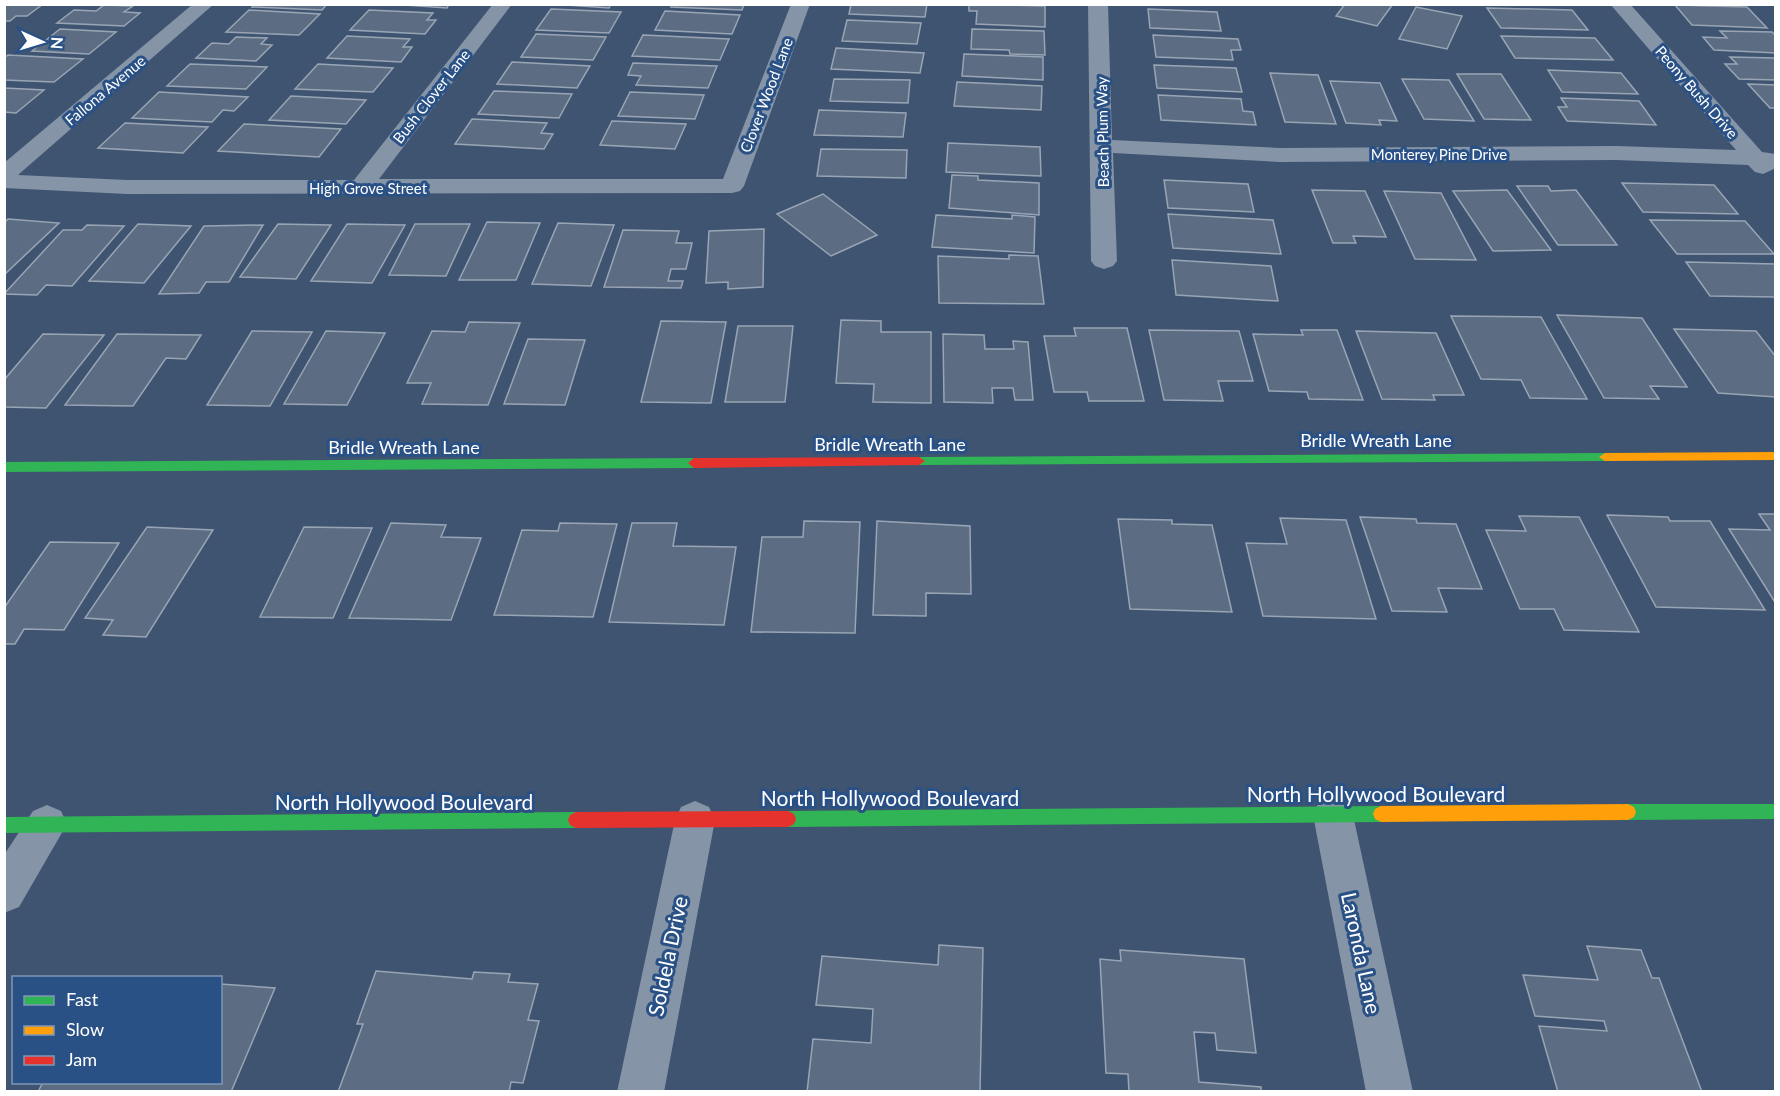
<svg xmlns="http://www.w3.org/2000/svg" width="1780" height="1096" viewBox="0 0 1780 1096" font-family="Lato,sans-serif">
<rect width="100%" height="100%" fill="#3f5470"/>
<g fill="#5c6d83" stroke="#99a5b4" stroke-width="1.5">
<path d="M4,4H43L27,16H16L10,21H4Z"/>
<path d="M254,4H327L322,10L252,7Z"/>
<path d="M390,4H449L447,8Z"/>
<path d="M552,4H611L609,8Z"/>
<path d="M672,4H744L742,10L671,7Z"/>
<path d="M851,4H927L925,17L849,14Z"/>
<path d="M969,4L1045,6V27L976,24L977,11H969Z"/>
<path d="M1345,4H1393L1377,26L1336,16Z"/>
<path d="M104,5L133,6L124,12L140,13L124,26L57,23L74,10L96,11Z"/>
<path d="M1675,5L1747,7L1767,28L1692,25Z"/>
<path d="M1416,7L1462,16L1447,49L1399,39Z"/>
<path d="M1487,8L1572,10L1588,30L1501,28Z"/>
<path d="M551,9L621,12L609,33L536,30Z"/>
<path d="M1148,9L1217,12L1221,31L1150,28Z"/>
<path d="M249,10L320,14L299,35L226,32Z"/>
<path d="M369,10L433,13L427,20H436L425,34L350,30Z"/>
<path d="M665,11L740,15L732,34L655,30Z"/>
<path d="M847,20L921,23L917,44L842,41Z"/>
<path d="M60,29L116,32L89,54L32,51Z"/>
<path d="M972,29L1044,31L1045,55L1010,54L1009,50L971,49Z"/>
<path d="M1720,31L1772,32L1776,36V53L1714,50L1703,37L1727,38Z"/>
<path d="M536,34L606,37L593,60L521,57Z"/>
<path d="M643,35L729,39L720,60L632,56Z"/>
<path d="M1153,35L1238,39L1241,50H1231L1233,60L1156,57Z"/>
<path d="M347,36L410,39L403,47H412L401,62L327,58Z"/>
<path d="M1501,36L1595,38L1613,60L1515,58Z"/>
<path d="M236,37L267,38L261,44L272,45L256,61L196,58L212,43L229,44Z"/>
<path d="M836,48L924,53L920,73L831,69Z"/>
<path d="M964,54L1043,57V80L962,76Z"/>
<path d="M8,55L83,59L54,82L4,80V58Z"/>
<path d="M1730,57L1776,58V80L1739,79L1725,64H1737Z"/>
<path d="M512,62L590,66L577,88L497,84Z"/>
<path d="M633,63L717,66L708,88L636,85L641,76L628,75Z"/>
<path d="M190,64L267,67L246,89L167,86Z"/>
<path d="M318,64L393,68L373,92L295,89Z"/>
<path d="M1154,65L1236,68L1242,92L1157,88Z"/>
<path d="M1548,70L1621,73L1638,94L1562,92Z"/>
<path d="M1270,73L1318,75L1336,124L1285,122Z"/>
<path d="M1457,74H1501L1531,120L1484,119Z"/>
<path d="M834,79L910,80L908,103L830,101Z"/>
<path d="M1402,79L1449,80L1474,121L1424,119Z"/>
<path d="M1330,81L1380,83L1397,121L1379,120L1381,125L1346,123Z"/>
<path d="M957,82L1042,86L1041,110L954,106Z"/>
<path d="M1748,84L1776,85V108H1770Z"/>
<path d="M4,88L44,90L16,113L4,112Z"/>
<path d="M494,91L572,94L559,118L478,114Z"/>
<path d="M159,92L248,97L234,111L223,110L212,122L132,118Z"/>
<path d="M630,92L704,95L695,119L618,116Z"/>
<path d="M1158,95L1241,99L1243,111L1253,112L1256,125L1161,120Z"/>
<path d="M291,96L366,100L346,124L269,120Z"/>
<path d="M1561,98L1639,101L1656,125L1567,121L1558,107H1567Z"/>
<path d="M819,110L906,113L903,137L814,135Z"/>
<path d="M472,119L547,123L541,133L553,134L544,149L455,144Z"/>
<path d="M612,121L686,124L675,149L600,145Z"/>
<path d="M125,123L208,127L183,153L98,148Z"/>
<path d="M244,124L341,129L319,157L218,151Z"/>
<path d="M948,143L1040,147L1041,176L946,172Z"/>
<path d="M821,149L907,150L906,178L817,176Z"/>
<path d="M952,175L978,176V180L1039,183V215L949,208Z"/>
<path d="M1164,180L1248,184L1254,212L1168,208Z"/>
<path d="M1622,183L1714,185L1738,214L1643,212Z"/>
<path d="M1517,186H1548L1551,191L1576,190L1617,245H1558Z"/>
<path d="M1312,190L1365,191L1386,237L1353,236L1356,243H1333Z"/>
<path d="M1507,190L1551,250L1493,251L1453,191Z"/>
<path d="M1384,191L1441,193L1476,260L1415,259Z"/>
<path d="M823,194L877,235L831,256L777,214Z"/>
<path d="M1168,214L1273,220L1281,254L1173,248Z"/>
<path d="M936,215L1012,219V215L1035,217L1034,253L932,247Z"/>
<path d="M8,219L59,223L4,275V223Z"/>
<path d="M1650,220L1745,221L1774,254H1677Z"/>
<path d="M487,222L540,223L516,280H459Z"/>
<path d="M558,223L614,225L591,286L532,284Z"/>
<path d="M138,224L191,226L144,283L89,281Z"/>
<path d="M278,224L331,225L296,279L240,277Z"/>
<path d="M347,224L405,225L372,283L311,281Z"/>
<path d="M415,224H470L446,276L389,275Z"/>
<path d="M87,225L124,226L72,286L46,285L37,295L4,294L63,230H82Z"/>
<path d="M263,225L229,282H206L199,293L159,294L204,226Z"/>
<path d="M764,229L763,287L728,289V282L706,283L709,231Z"/>
<path d="M623,230L679,231L676,243H692L686,269H671L668,281H683L681,288L604,287Z"/>
<path d="M1009,255L1038,256L1044,304L939,303L938,256L1009,259Z"/>
<path d="M1172,260L1271,266L1278,301L1176,295Z"/>
<path d="M1686,262L1776,264V297L1710,296Z"/>
<path d="M1557,315L1642,318L1687,387L1650,386L1659,399L1604,398Z"/>
<path d="M1451,316L1541,317L1587,399L1530,398L1521,380L1481,379Z"/>
<path d="M841,320L881,321V332H931V403L873,402L874,384L836,383Z"/>
<path d="M661,321L726,322L711,403L641,402Z"/>
<path d="M469,322L520,323L488,405L422,404L431,383H407L432,331L465,332Z"/>
<path d="M738,326H793L785,402H725Z"/>
<path d="M1074,328H1127L1144,401H1089L1087,392H1054L1044,336H1076Z"/>
<path d="M1674,329L1756,331L1776,357V397L1718,393Z"/>
<path d="M1149,330L1239,331L1253,381H1218L1223,401L1164,400Z"/>
<path d="M1301,330H1337L1363,400L1309,399L1307,392L1269,391L1253,334L1303,335Z"/>
<path d="M252,331L312,332L270,406L207,405Z"/>
<path d="M326,331L385,333L347,405L284,404Z"/>
<path d="M1356,331L1436,333L1464,395H1433L1435,400L1382,399Z"/>
<path d="M43,334L104,335L46,408L4,407V380Z"/>
<path d="M117,334L201,335L186,359L166,358L133,406L65,405Z"/>
<path d="M943,334L984,335L985,349H1014L1013,341L1028,342L1033,400H1015L1013,388H992L993,403L944,402Z"/>
<path d="M528,339L585,340L565,405L504,404Z"/>
<path d="M1759,514H1776V604L1729,529L1770,530Z"/>
<path d="M1607,515L1668,517L1670,521H1710L1765,610L1656,607Z"/>
<path d="M1519,516L1579,517L1639,632L1564,630L1554,609H1520L1486,530L1526,531Z"/>
<path d="M1360,517L1416,519L1417,523L1456,524L1482,589L1438,588L1447,612L1392,611Z"/>
<path d="M1280,518L1346,520L1376,619L1263,616L1246,543L1287,544Z"/>
<path d="M1118,519L1172,520V524L1212,525L1232,612L1130,609Z"/>
<path d="M804,521L860,522L855,633L751,632L762,537H803Z"/>
<path d="M877,521L970,526L971,594L926,593V616L873,615Z"/>
<path d="M391,523L446,525L441,537L481,538L451,620L349,618Z"/>
<path d="M560,523L617,524L593,617L494,615L522,530L558,531Z"/>
<path d="M632,523H677L673,546L736,547L724,625L609,622Z"/>
<path d="M147,527L213,530L146,637L103,635L113,620L85,618Z"/>
<path d="M304,527L372,528L333,618L260,617Z"/>
<path d="M50,542L119,543L64,630L24,629L15,644H4V608Z"/>
<path d="M939,945L983,948L980,1092H807L813,1039L871,1043L873,1009L816,1005L822,956L938,965Z"/>
<path d="M1587,946L1641,950L1652,978H1659L1702,1092H1558L1539,1026L1607,1031L1604,1021L1535,1016L1523,975L1598,980Z"/>
<path d="M1120,950L1244,959L1256,1053L1217,1050L1215,1033L1194,1032L1199,1082L1261,1087V1092H1129L1128,1074L1106,1073L1100,959L1121,961Z"/>
<path d="M376,971L472,979L474,972L510,974L508,982L538,984L528,1020L539,1021L523,1083L511,1082L509,1092H338L363,1024H357Z"/>
<path d="M220,984L275,988L231,1092H38L43,1082H220Z"/>
</g>
<g fill="none" stroke-linecap="round" stroke-linejoin="round">
<g fill="#8594a6" fill-rule="evenodd">
<path d="M193,4H214L18,175L127,180H354L493,4H512L379,179H723L791,4H810L744,186L740,191L732,193L127,194L4,188V163Z"/>
<path d="M1088,4H1108L1112,140L1280,148L1616,146L1736,150L1610,4H1630L1762,152L1776,154V168L1763,174L1755,172L1748,165L1616,160L1280,162L1113,153L1117,261L1113,266L1104,269L1095,266L1091,261Z"/>
<path d="M1333,797L1347,802L1353,815L1413,1092H1366L1313,815L1319,802Z"/>
<path d="M695,801L709,807L715,820L664,1092H617L675,820L681,807Z"/>
<path d="M47,805L61,811L67,824L19,907L4,913V855L33,811Z"/>
</g>
<g fill="#30b455" fill-rule="evenodd">
<path d="M1605,453L1611,457L1605,461L919,465L913,461L919,457Z"/>
<path d="M694,458L700,463L694,468L4,472V462Z"/>
<path d="M1628,804H1776V819L1628,820L1622,817L1620,812L1622,807Z"/>
<path d="M1381,806L1387,809L1389,814L1387,819L1381,822L788,827L782,824L780,819L782,814L788,811Z"/>
<path d="M576,812L582,815L584,820L582,825L576,828L4,833V817Z"/>
</g>
<g fill="#ff9f0a" fill-rule="evenodd">
<path d="M1776,452V460L1605,461L1599,457L1605,453Z"/>
<path d="M1628,804L1634,807L1636,812L1634,817L1628,820L1381,822L1375,819L1373,814L1375,809L1381,806Z"/>
</g>
<g fill="#e5322d" fill-rule="evenodd">
<path d="M919,457L925,461L919,465L694,468L688,463L694,458Z"/>
<path d="M788,811L794,814L796,819L794,824L788,827L576,828L570,825L568,820L570,815L576,812Z"/>
</g>
</g>
<g text-anchor="middle" dominant-baseline="central" stroke-width="6" stroke-linejoin="round" paint-order="stroke">
<g font-size="15" fill="#fff" stroke="#2a5185">
<text transform="translate(105 90) rotate(-40)">Fallona Avenue</text>
<text transform="translate(1697 92) rotate(49)">Peony Bush Drive</text>
<text transform="translate(766 95) rotate(-69)">Clover Wood Lane</text>
<text transform="translate(431 96) rotate(-52)">Bush Clover Lane</text>
<text transform="translate(1102 132) rotate(-91)">Beach Plum Way</text>
<text x="1439" y="154">Monterey Pine Drive</text>
<text x="368" y="188">High Grove Street</text>
</g>
<g font-size="18" fill="#fff" stroke="#2a5185">
<text x="1376" y="440">Bridle Wreath Lane</text>
<text x="890" y="444">Bridle Wreath Lane</text>
<text x="404" y="447">Bridle Wreath Lane</text>
</g>
<g font-size="21" fill="#fff" stroke="#2a5185">
<text x="1376" y="793">North Hollywood Boulevard</text>
<text x="890" y="797">North Hollywood Boulevard</text>
<text x="404" y="801">North Hollywood Boulevard</text>
<text transform="translate(1362 953) rotate(78)">Laronda Lane</text>
<text transform="translate(667 956) rotate(-78)">Soldela Drive</text>
</g>
</g>
<rect width="1780" height="1096" fill="none" stroke="#ffffff" stroke-width="12"/>
<rect x="12" y="976" width="210" height="108" fill="#2a5185" stroke="#7f97b6" stroke-width="1.5"/>
<rect x="24" y="996" width="30" height="9" fill="#30b455" stroke="#7f97b6" stroke-width="1.5"/>
<text x="66" y="1006" font-size="18" fill="#ffffff">Fast</text>
<rect x="24" y="1026" width="30" height="9" fill="#ff9f0a" stroke="#7f97b6" stroke-width="1.5"/>
<text x="66" y="1036" font-size="18" fill="#ffffff">Slow</text>
<rect x="24" y="1056" width="30" height="9" fill="#e5322d" stroke="#7f97b6" stroke-width="1.5"/>
<text x="66" y="1066" font-size="18" fill="#ffffff">Jam</text>
<g transform="translate(42 42) rotate(94)" stroke="#2a5185" stroke-width="4.5" paint-order="stroke">
<path d="M0-4.5L10 22L0 15L-10 22Z" fill="#ffffff"/>
<text y="-9" font-size="16" font-weight="bold" text-anchor="middle" fill="#ffffff">N</text>
</g>
</svg>
